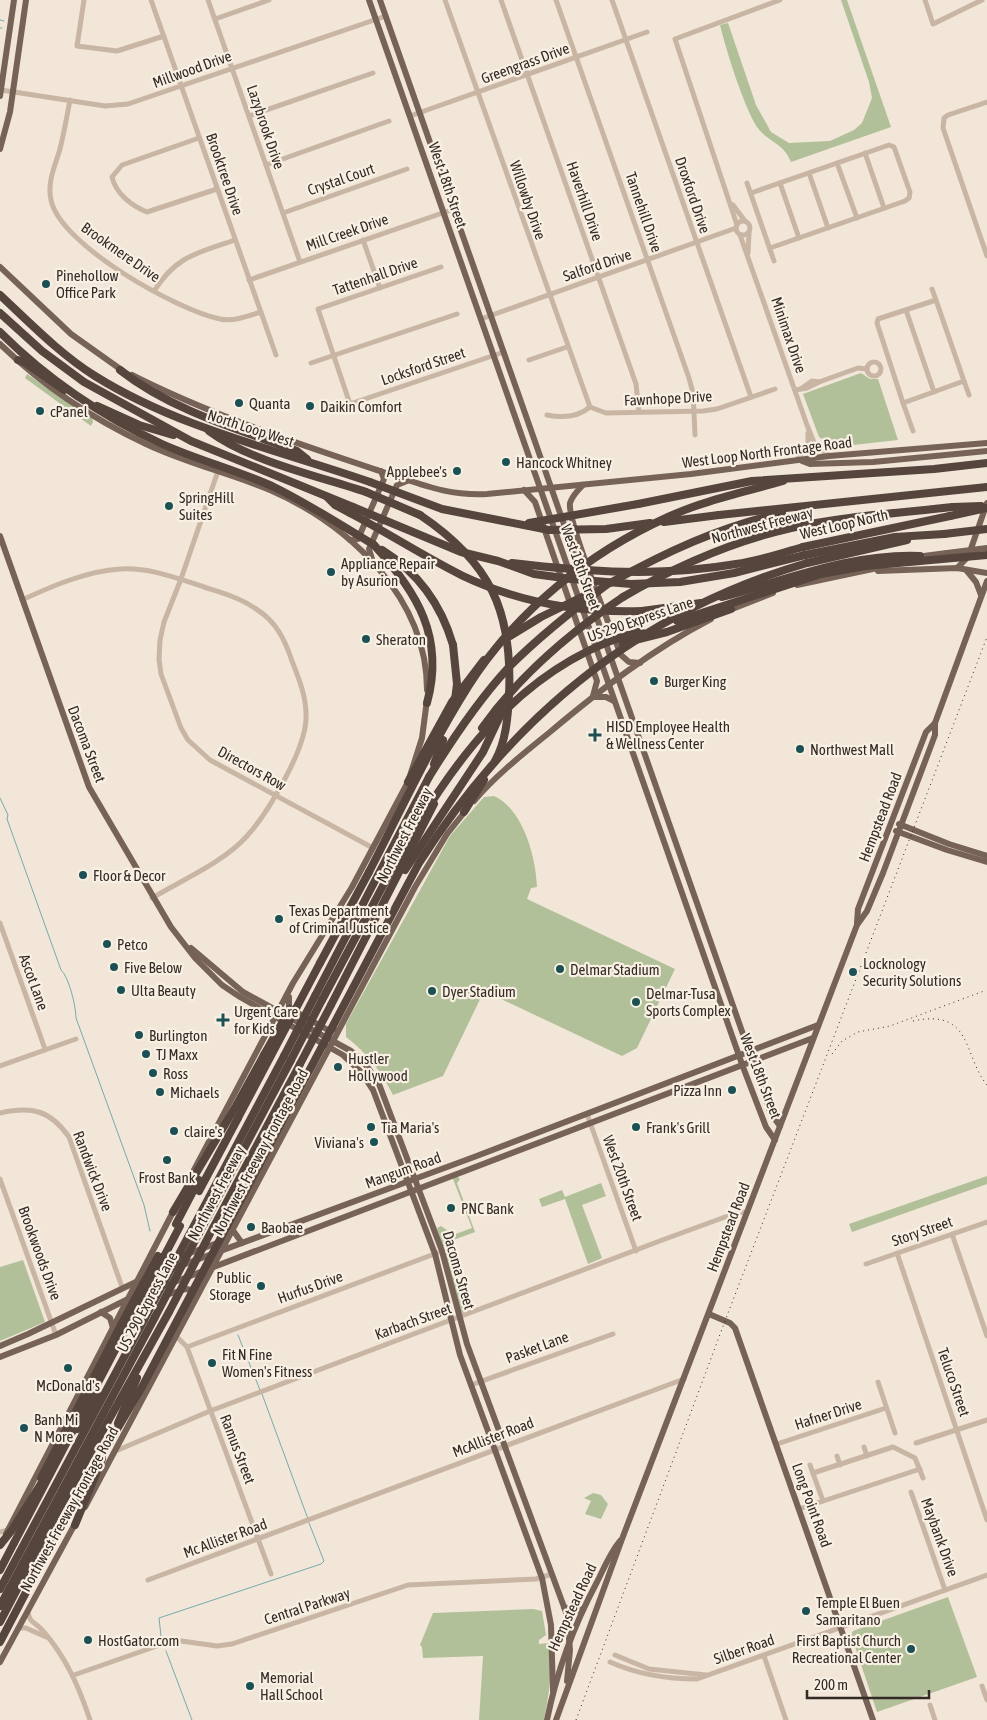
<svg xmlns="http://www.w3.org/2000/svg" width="987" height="1720" viewBox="0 0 987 1720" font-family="'Asap Condensed',sans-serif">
<rect width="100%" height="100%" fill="#f1e6d8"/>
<g fill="#b1c098">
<path d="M841,0H847L891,127L791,162C783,142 770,144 757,127C744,107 726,50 720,25L728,23L756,105L771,132L789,143L830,141L854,130L862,123L872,98L869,82Z"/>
<path d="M861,373L870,379H878L898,440L835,447L819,437L803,394Z"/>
<path d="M27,374L92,418L93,422L91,426L25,378Z"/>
<path d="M494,796C523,809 536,857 537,887L531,888L527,899L675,969L637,1048L622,1056L484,991L443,1076L393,1095C381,1071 367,1053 346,1037V1024L450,836L484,797Z"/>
<path d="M457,1176L460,1179L457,1183L475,1232L448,1242L449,1247L443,1246L437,1228L441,1226L448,1231L450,1236L472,1228L453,1179Z"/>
<path d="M987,1176V1184L852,1232L849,1224Z"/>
<path d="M601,1183L606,1196L582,1205L602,1258L588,1264L565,1199L542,1207L539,1199L562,1190L565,1197Z"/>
<path d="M450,1250L465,1288L462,1290L469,1309L463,1313L460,1312L445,1255Z"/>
<path d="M23,1260L45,1322L0,1341V1267Z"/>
<path d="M593,1493L601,1495L608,1504L601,1519L585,1514L591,1501L584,1498Z"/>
<path d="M948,1597L977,1677L877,1712L851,1635L853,1631Z"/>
<path d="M533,1609L542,1611L546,1635L539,1640V1644L548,1643C553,1670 549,1694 544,1720H479L483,1656L423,1658L422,1647L420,1645L433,1613Z"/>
</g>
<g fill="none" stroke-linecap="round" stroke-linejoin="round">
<g stroke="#77aaae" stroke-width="1">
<path d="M0,20L4,21"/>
<path d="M0,28H2"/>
<path d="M0,798L8,815L7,819L61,970C69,977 76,1007 76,1018L144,1205L150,1231"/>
<path d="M238,1335L260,1390"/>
<path d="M262,1394L308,1519"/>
<path d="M161,1636L159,1618L321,1564L324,1561L309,1523"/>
<path d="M166,1651L192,1720"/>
</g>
<g stroke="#c9b5a4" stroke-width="5">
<path d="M84,0L77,46L117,51L164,36"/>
<path d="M151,0L276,355"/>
<path d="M208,0L300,262"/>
<path d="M445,0L590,407"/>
<path d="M501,0L636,384L639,412"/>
<path d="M556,0L689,378L693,393L695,435"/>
<path d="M612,0L751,397"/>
<path d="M925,0L933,24L982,0"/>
<path d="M215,19L269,0"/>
<path d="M1,90L105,106L128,104L386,16"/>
<path d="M70,100C67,116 64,133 60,149C55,166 47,182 51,200C60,245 177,310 220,319C234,322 248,316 261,312"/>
<path d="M987,102L948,115L944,118L943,128L987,256"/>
<path d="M249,116L373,73"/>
<path d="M410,116L647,32"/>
<path d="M199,138L122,165L112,177C116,194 132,206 147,212L217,189"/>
<path d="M865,153L884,208"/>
<path d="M837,163L857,218"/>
<path d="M266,165L389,121"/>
<path d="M809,173L828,228"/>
<path d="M747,183L774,261"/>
<path d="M780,183L799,238"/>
<path d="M751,193L889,145L894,147L910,192L909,198L905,201L770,248"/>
<path d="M733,205L745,221"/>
<path d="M283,213L407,169"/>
<circle cx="743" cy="228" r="7"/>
<path d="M737,225L675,39L780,0"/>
<path d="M740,235L807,425L815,445L829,456"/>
<path d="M363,240L380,288"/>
<path d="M748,253L749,233"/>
<path d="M441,267L318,309L350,404L504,352"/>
<path d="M249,280L454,209"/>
<path d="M932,289L936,300"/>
<path d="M154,291C177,255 198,253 235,240"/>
<path d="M936,300L964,381L903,403L877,323L878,319Z"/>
<path d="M906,310L934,392"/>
<path d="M481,319L736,228"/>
<path d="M529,360L567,347"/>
<circle cx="874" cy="369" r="7"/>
<path d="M311,363L457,314"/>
<path d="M964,381L969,395"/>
<path d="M802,388L812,381L819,382"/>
<path d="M795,390L807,388L819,382L858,368L867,369"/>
<path d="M903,403L913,431"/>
<path d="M590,407L606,413L703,411L717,409L775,389"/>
<path d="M547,415C562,418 577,418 590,407"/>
<path d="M797,460L808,444V433"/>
<path d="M218,471L181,579L164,622L160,640L159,659L161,674L181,728L188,740L210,760L373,848"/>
<path d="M22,600C52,586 87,571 120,569C149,567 176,578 204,587C222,593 241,598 256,609C276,621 285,640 292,661C299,679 307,698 306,719C305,750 268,813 247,836C224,862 182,880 152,898"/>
<path d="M0,923L45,1049"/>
<path d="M0,1066L76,1039"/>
<path d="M0,1113C32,1106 50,1110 69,1137L122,1287"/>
<path d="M587,1114L636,1251"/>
<path d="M0,1179L56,1335"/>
<path d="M952,1234L987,1336"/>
<path d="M897,1253L987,1520"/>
<path d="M866,1264L987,1222"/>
<path d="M177,1337L187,1347L271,1574"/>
<path d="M187,1347L437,1253"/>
<path d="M878,1382L895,1433"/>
<path d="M471,1385L613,1334"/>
<path d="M916,1443L987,1420"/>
<path d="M777,1444L886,1408"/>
<path d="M864,1447L867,1456"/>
<path d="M118,1450L210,1411L665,1239L736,1213L747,1212"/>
<path d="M837,1456L840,1465"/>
<path d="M810,1465L823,1501"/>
<path d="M813,1473L893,1447L915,1458L923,1478"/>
<path d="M911,1492L945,1590"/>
<path d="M799,1509L920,1469"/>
<path d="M0,1532L8,1530"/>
<path d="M148,1580L684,1379"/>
<path d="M28,1611C29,1624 36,1622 43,1631C66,1657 79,1687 90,1720"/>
<path d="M18,1628H26L46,1637"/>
<path d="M615,1655L649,1669L706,1675"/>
<path d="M764,1656L786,1720"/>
<path d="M610,1662C639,1675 666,1679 697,1679L987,1575"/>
<path d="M74,1675L174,1640L217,1646L232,1644L408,1585L536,1579L552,1574"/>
<path d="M982,1686L987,1700"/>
<path d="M930,1705L935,1720"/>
</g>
<g stroke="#766256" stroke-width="6">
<path d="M369,0L743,1067L766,1127L775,1140"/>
<path d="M380,0L771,1114L780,1126"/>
<path d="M0,96L14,0"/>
<path d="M0,149L10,112L26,0"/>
<path d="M0,267L71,334L123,371"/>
<path d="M0,344C42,385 93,419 146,444C186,463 229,473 270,490C350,525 427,598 427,690"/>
<path d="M132,375C211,415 296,443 380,471C419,483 445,496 487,494L691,474L829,456L987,443"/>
<path d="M802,461L810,464L873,462L987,451"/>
<path d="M583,485C578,490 572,496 570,503C567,522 612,631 621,655L629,662L640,663"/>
<path d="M524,490L535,502L597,681L593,696"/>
<path d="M0,536L89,787L171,927L195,958L222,985L240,997L343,1055L362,1073L373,1090L435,1254L460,1355L542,1578L551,1625L553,1691"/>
<path d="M350,540L358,539L384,479L381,471"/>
<path d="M916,557L947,553"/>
<path d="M372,559L369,549L397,485L407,481"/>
<path d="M957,568L968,557L987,503"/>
<path d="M878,571L957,568L987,573"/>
<path d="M967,571L976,582L981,595"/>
<path d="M797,585L882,567"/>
<path d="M727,611L773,593"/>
<path d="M594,697H606L614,701"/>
<path d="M474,801C496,775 523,754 550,732C600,690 653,649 711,619"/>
<path d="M899,824L949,844L987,856"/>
<path d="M896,831L947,850L987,862"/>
<path d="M857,923L858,909L926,732L935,723"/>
<path d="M191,948L243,992L351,1051L366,1065L379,1084L442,1251L467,1344L567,1615L570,1650L567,1681"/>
<path d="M289,997V1008L328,1030L334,1029"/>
<path d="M194,1170L293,983L352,887L408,782L422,738L427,700"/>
<path d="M232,1229L242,1243"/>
<path d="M159,1256L165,1260H171L220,1242"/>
<path d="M153,1276L474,1157L818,1025"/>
<path d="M143,1294L813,1038"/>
<path d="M166,1295L186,1289L192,1290L193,1294"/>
<path d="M101,1312L110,1318L113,1328"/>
<path d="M709,1314L730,1323L735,1328L873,1720"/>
<path d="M0,1346L28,1334L138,1281"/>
<path d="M0,1357L56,1335L128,1299"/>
<path d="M85,1507L415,887L447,834L467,809"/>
<path d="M6,1534L175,1208"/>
<path d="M564,1607L574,1611L583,1609"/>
<path d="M0,1662L76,1522"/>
<path d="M547,1720C557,1670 573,1627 597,1582C604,1568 610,1553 620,1541"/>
<path d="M556,1720L622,1539L834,985L857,925L867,911L883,873L935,735V723L987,581"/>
</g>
<g stroke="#55453c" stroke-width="8">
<path d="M0,295C30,323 60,354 95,376C178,428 278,450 370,482"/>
<path d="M0,313L42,351L84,382L191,441L353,507"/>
<path d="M18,360L24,362L64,390"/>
<path d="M120,370C171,410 237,429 297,451L307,459"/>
<path d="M97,406L139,425L173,435"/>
<path d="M209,431C249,461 318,476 366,492"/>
<path d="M327,497L335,505L350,513"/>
<path d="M638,504L752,481L934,469L987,463"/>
<path d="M420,515C490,562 513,611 509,695C508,716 506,742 495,761"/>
<path d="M719,515L987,487"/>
<path d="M374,545C417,592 445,637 427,703"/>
<path d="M803,547L950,516"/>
<path d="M382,550C419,573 441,604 453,645"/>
<path d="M805,555L895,537L944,534"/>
<path d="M807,563L907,540"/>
<path d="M610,583C664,553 721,526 782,513"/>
<path d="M623,597C676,566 731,542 791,528C844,516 899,513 953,507"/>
<path d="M722,597C787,580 852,553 920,556"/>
<path d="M642,611L701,603"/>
<path d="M623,643L667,632L731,609"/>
<path d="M408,782L452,702L484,660"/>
<path d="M464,812L484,780"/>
<path d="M405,870L483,752L500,716"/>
<path d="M320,963L369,872"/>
<path d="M315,996L429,777"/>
<path d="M322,1000L367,916"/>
<path d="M331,1005L434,804"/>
<path d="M199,1191L238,1118"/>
<path d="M173,1212L236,1106L264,1055"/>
<path d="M176,1224L199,1180"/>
<path d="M213,1228L300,1064"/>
<path d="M199,1233L291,1060"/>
<path d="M188,1237L284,1056"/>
<path d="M118,1423L137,1378"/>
<path d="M77,1429L99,1395"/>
<path d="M41,1478L121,1325"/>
<path d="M75,1525L102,1459"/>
<path d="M0,1545L12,1530L47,1474"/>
<path d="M0,1570L14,1543"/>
<path d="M0,1589L144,1320"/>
<path d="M0,1606L155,1317"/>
<path d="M0,1622L59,1509L169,1312"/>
<path d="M0,1642L67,1514"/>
</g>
<g stroke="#342a26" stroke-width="1" stroke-dasharray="1 4" stroke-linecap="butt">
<path d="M913,1021C973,1008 963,1056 987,1085"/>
<path d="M832,1054L842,1041L858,1032L890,1026L984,991"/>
<path d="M576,1720L725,1321L987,637"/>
</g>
<path stroke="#766256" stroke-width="6" d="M947,553L987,548"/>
<g stroke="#55453c" stroke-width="8">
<path d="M0,332C47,379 102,416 162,444C198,460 236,470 272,486C307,503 341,525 374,545"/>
<path d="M370,482L442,509L549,530L606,529L650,523"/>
<path d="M366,492L420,515"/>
<path d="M353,507L461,552L498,561L534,574L571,579L631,584L680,582L734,573L805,555"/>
<path d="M953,507L981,506"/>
<path d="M350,513C388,533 425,557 463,576C520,603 580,613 642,611"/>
<path d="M950,516L987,508"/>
<path d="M664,522L719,515"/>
<path d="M529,523L638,504"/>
<path d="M944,534L987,529"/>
<path d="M512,563C587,572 661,577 736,564C759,561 781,553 803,547"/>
<path d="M677,621L821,574L865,566L987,555"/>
<path d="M510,636L541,617L590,593"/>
<path d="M453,645L457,684L454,708"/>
<path d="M482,728C520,675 569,633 623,597"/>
<path d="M434,764L443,740"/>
<path d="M429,777C453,738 479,699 510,666C541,635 574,609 609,583"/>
<path d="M369,872C401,810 431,745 469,685C517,611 588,553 668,517C705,500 745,492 783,481"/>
<path d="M367,916C429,797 502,668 641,631"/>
<path d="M264,1055L290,1009"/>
<path d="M284,1056L315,996"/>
<path d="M291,1060L322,1000"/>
<path d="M300,1064L331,1005"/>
<path d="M238,1118L320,963"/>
<path d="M169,1312L213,1228"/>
<path d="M155,1317L199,1233"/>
<path d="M144,1320L188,1237"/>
<path d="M121,1325L158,1256"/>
<path d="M67,1514L142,1387L419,863C512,717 639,612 807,563"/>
<path d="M14,1543L180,1226"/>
</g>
</g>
<g fill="#1b5055" stroke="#f9f0e4" stroke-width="2">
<circle cx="46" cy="284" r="5"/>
<circle cx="239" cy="403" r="5"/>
<circle cx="310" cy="406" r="5"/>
<circle cx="40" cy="411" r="5"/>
<circle cx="506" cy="462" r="5"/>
<circle cx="457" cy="471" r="5"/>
<circle cx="169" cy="506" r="5"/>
<circle cx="331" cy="572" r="5"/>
<circle cx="366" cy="639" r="5"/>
<circle cx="654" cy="681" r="5"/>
<path d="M592.5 727.5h5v5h5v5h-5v5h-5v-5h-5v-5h5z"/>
<circle cx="800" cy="749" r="5"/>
<circle cx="83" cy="875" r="5"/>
<circle cx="279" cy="919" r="5"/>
<circle cx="107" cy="944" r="5"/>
<circle cx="114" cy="967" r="5"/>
<circle cx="560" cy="969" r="5"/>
<circle cx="853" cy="972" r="5"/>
<circle cx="121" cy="990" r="5"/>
<circle cx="432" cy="991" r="5"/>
<circle cx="636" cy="1002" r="5"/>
<path d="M220.5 1012.5h5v5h5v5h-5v5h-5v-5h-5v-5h5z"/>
<circle cx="139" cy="1035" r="5"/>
<circle cx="146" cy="1054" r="5"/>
<circle cx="338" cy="1067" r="5"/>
<circle cx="153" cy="1073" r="5"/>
<circle cx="732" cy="1090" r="5"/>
<circle cx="160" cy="1092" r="5"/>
<circle cx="371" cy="1127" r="5"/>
<circle cx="636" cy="1127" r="5"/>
<circle cx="174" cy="1131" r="5"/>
<circle cx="374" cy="1142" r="5"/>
<circle cx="167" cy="1160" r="5"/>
<circle cx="451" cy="1208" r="5"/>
<circle cx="251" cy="1227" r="5"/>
<circle cx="261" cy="1286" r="5"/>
<circle cx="212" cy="1363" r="5"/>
<circle cx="68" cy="1368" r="5"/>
<circle cx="24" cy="1428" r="5"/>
<circle cx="806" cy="1611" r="5"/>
<circle cx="88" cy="1640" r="5"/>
<circle cx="911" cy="1649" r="5"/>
<circle cx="250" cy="1686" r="5"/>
</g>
<g text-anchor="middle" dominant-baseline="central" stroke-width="4.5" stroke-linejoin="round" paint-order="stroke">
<g font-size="15" fill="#342a26" stroke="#f9f0e4">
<text transform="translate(525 63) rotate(-20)">Greengrass Drive</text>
<text transform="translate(192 69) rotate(-20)">Millwood Drive</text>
<text transform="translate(266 127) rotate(71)">Lazybrook Drive</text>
<text transform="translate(225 174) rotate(71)">Brooktree Drive</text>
<text transform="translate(341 179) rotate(-19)">Crystal Court</text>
<text transform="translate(448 185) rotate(71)">West 18th Street</text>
<text transform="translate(693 195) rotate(71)">Droxford Drive</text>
<text transform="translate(528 200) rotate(71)">Willowby Drive</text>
<text transform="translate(585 201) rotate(71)">Haverhill Drive</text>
<text transform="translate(644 212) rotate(71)">Tannehill Drive</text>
<text transform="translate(347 232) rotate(-19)">Mill Creek Drive</text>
<text transform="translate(121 252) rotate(35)">Brookmere Drive</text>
<text transform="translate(597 265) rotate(-19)">Salford Drive</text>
<text transform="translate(375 276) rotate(-19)">Tattenhall Drive</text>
<text transform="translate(789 335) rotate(71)">Minimax Drive</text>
<text transform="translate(423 366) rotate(-19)">Locksford Street</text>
<text transform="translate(668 398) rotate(-3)">Fawnhope Drive</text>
<text transform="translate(251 428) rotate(18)">North Loop West</text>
<text transform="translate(767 452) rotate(-7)">West Loop North Frontage Road</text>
<text transform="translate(844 524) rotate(-13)">West Loop North</text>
<text transform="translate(762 525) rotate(-15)">Northwest Freeway</text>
<text transform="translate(581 567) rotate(70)">West 18th Street</text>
<text transform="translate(640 619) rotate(-19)">US 290 Express Lane</text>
<text transform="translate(87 744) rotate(69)">Dacoma Street</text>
<text transform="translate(252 768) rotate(29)">Directors Row</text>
<text transform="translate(880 817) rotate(-69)">Hempstead Road</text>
<text transform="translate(404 835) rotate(-63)">Northwest Freeway</text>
<text transform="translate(34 982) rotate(70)">Ascot Lane</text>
<text transform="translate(761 1076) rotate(69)">West 18th Street</text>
<text transform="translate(260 1152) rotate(-62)">Northwest Freeway Frontage Road</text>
<text transform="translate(403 1170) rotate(-20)">Mangum Road</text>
<text transform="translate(93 1171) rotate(69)">Randwick Drive</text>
<text transform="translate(623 1178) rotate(70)">West 20th Street</text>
<text transform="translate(216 1193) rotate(-62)">Northwest Freeway</text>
<text transform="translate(728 1227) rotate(-69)">Hempstead Road</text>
<text transform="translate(922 1231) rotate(-19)">Story Street</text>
<text transform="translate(40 1253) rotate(70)">Brookwoods Drive</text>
<text transform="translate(459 1270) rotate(74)">Dacoma Street</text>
<text transform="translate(310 1287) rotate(-20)">Hurfus Drive</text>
<text transform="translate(147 1302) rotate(-62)">US 290 Express Lane</text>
<text transform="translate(413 1321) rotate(-20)">Karbach Street</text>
<text transform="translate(537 1347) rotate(-20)">Pasket Lane</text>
<text transform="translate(954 1382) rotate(71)">Teluco Street</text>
<text transform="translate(828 1414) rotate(-18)">Hafner Drive</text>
<text transform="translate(493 1437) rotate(-21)">McAllister Road</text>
<text transform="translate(238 1449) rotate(69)">Ramus Street</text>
<text transform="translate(812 1505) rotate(70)">Long Point Road</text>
<text transform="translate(69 1509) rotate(-61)">Northwest Freeway Frontage Road</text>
<text transform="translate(940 1537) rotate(70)">Maybank Drive</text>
<text transform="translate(225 1538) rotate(-20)">Mc Allister Road</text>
<text transform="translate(307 1606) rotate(-18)">Central Parkway</text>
<text transform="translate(572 1607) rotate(-65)">Hempstead Road</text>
<text transform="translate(744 1649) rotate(-19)">Silber Road</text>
</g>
<g font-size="15" fill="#342a26" stroke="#f9f0e4" text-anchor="start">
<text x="56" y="275">Pinehollow<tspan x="56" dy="17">Office Park</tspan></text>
<text x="249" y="403">Quanta</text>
<text x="320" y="406">Daikin Comfort</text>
<text x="50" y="411">cPanel</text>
<text x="516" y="462">Hancock Whitney</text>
<text x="447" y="471" text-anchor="end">Applebee's</text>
<text x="179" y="497">SpringHill<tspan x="179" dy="17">Suites</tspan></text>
<text x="341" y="563">Appliance Repair<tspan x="341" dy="17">by Asurion</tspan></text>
<text x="376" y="639">Sheraton</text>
<text x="664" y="681">Burger King</text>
<text x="606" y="726">HISD Employee Health<tspan x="606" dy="17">&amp; Wellness Center</tspan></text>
<text x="810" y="749">Northwest Mall</text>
<text x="93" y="875">Floor &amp; Decor</text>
<text x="289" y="910">Texas Department<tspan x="289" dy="17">of Criminal Justice</tspan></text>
<text x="117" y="944">Petco</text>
<text x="863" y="963">Locknology<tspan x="863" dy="17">Security Solutions</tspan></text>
<text x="124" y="967">Five Below</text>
<text x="570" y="969">Delmar Stadium</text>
<text x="131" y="990">Ulta Beauty</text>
<text x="442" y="991">Dyer Stadium</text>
<text x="646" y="993">Delmar-Tusa<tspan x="646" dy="17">Sports Complex</tspan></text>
<text x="234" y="1011">Urgent Care<tspan x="234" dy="17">for Kids</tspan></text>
<text x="149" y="1035">Burlington</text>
<text x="156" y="1054">TJ Maxx</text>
<text x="348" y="1058">Hustler<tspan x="348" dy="17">Hollywood</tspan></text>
<text x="163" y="1073">Ross</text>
<text x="722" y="1090" text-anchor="end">Pizza Inn</text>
<text x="170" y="1092">Michaels</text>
<text x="381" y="1127">Tia Maria's</text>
<text x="646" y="1127">Frank's Grill</text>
<text x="184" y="1131">claire's</text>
<text x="364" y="1142" text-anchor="end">Viviana's</text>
<text x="167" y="1177" text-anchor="middle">Frost Bank</text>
<text x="461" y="1208">PNC Bank</text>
<text x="261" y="1227">Baobae</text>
<text x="251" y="1277" text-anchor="end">Public<tspan x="251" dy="17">Storage</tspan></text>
<text x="222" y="1354">Fit N Fine<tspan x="222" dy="17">Women's Fitness</tspan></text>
<text x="68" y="1385" text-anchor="middle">McDonald's</text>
<text x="34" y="1419">Banh Mi<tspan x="34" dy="17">N More</tspan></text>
<text x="816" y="1602">Temple El Buen<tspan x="816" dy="17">Samaritano</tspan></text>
<text x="98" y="1640">HostGator.com</text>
<text x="901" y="1640" text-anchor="end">First Baptist Church<tspan x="901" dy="17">Recreational Center</tspan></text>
<text x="260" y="1677">Memorial<tspan x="260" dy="17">Hall School</tspan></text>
</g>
</g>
<path d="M807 1690v8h122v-8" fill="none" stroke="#342a26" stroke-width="2.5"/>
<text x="814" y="1690" font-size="15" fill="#342a26" stroke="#f9f0e4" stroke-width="4" paint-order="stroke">200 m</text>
</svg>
